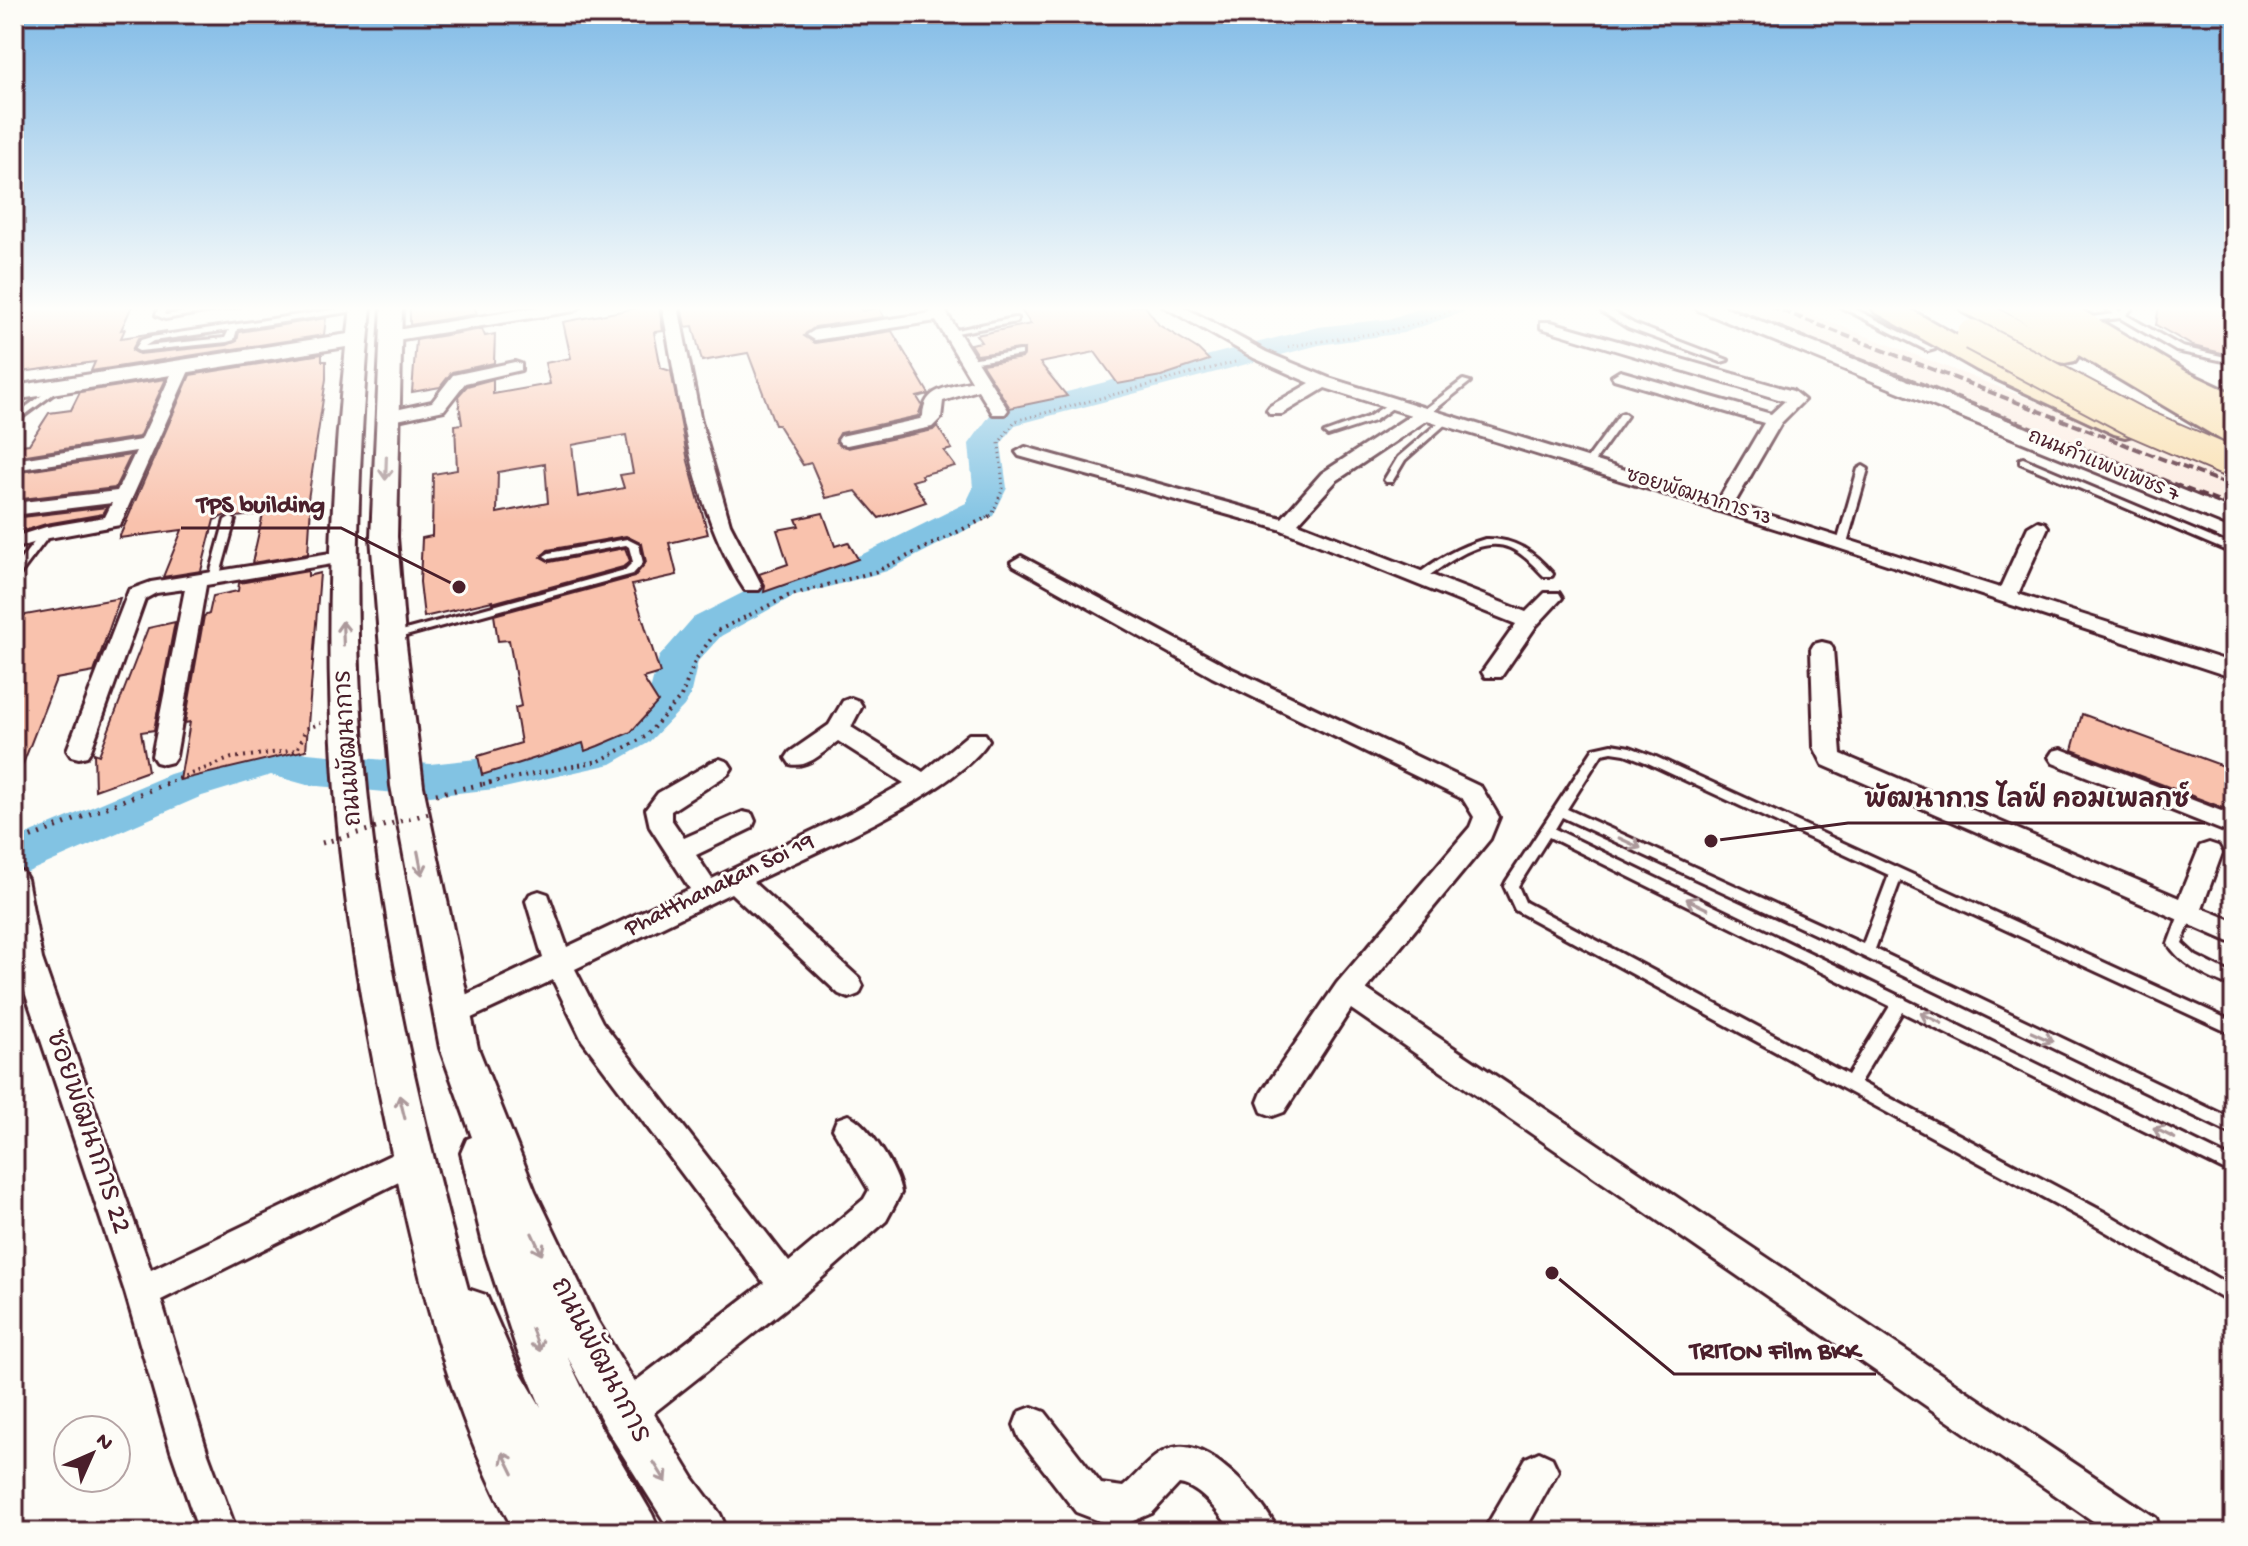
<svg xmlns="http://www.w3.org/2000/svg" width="2248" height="1546" viewBox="0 0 2248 1546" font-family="'Gochi Hand','Playpen Sans Thai',sans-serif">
<rect width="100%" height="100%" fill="#fdfcf7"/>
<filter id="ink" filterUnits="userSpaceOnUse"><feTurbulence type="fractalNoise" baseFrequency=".0125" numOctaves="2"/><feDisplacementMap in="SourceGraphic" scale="16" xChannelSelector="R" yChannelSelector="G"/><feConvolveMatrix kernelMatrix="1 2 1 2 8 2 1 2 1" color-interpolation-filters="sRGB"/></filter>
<g filter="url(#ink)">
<path fill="#fcebe1" d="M1707,306H1789L2234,478V520Z"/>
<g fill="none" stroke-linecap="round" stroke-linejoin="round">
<path fill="#82c3e3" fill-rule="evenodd" d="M1426,306H1467L1463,312L1403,333L1319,345L1015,425L1001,444L1007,488L993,516L887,571L792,597L721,636L698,661L690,696L684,706L648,743L611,764L504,788L430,796L307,785L271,775L202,796L14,878V840L170,774L270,744L307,753L430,764L504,756L585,740L618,723L650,691L659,657L693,618L766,581L861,555L966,503L973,488L969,444L993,411L1318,327L1389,319Z"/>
</g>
<g fill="#f9c2ad" stroke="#4a1f2b" stroke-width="2" fill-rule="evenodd">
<path d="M22,306H132L121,330L125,329L121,338L167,331L138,338L132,350L139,354L227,345L237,341L239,332L326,318L324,335L91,371L95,362L14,373V320Z"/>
<path d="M410,306H474L477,314L410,325Z"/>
<path d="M648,306H659L663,331L654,332L661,368L671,371L688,461L708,534L669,543L677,575L632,585L660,673L643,678L658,702L631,732L598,746L585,751L583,743L482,775L478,756L521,743L515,708L521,706L509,640L498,641L494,615L634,577L646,562L642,544L626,536L548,550L541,557L550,562L625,548L630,561L623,567L492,603V601L424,617L420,582L422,538L432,536L433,474L457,470L455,425L462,424L458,396L467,386L493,379V394L550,384L545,363L571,358L563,322ZM626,435L633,473L620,475L624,488L578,497L572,445ZM545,464L548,503L497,513L498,472Z"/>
<path d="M681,306H859L862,311L879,308L884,317L815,327L804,336L815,343L892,331L929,394L917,397L922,405L918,416L840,433L836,442L848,448L933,430L937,426L952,449L944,451L955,466L921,475L923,478L912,481L926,502L879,518L856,491L826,498L811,463L803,465L778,425H775L748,353L702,361L693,326L685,327Z"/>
<path d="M1018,306H1145L1159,325L1198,349L1209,360L1161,376L1118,384L1095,352L1040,363L1067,396L1010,408L982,364L1022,358L1024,349L977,355L970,344L981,342L976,335L1031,324Z"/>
<path d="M2159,306H2234V356L2193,346L2156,325Z"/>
<path d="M482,329L485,336L495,334L494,363L452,372L440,387L412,392L416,340Z"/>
<path d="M322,354V361H326V379L307,506L311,505L308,554L252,563L263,514L236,517L228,514L214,520L201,571L163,577L182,530L119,538L190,375Z"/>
<path d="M166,379L139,437L14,457V446L29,444L49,413L71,410L80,392Z"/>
<path d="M131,455L115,488L14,500V473Z"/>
<path d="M107,507L103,514L46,524L14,534V518Z"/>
<path d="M823,513L835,546L848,542L858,559L764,592L765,585L759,574L788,564L777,530L799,526L796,519Z"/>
<path d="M308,571V576L320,573L306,750L180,780L190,722L185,723L204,616L209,614L213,596L238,591L239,583Z"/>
<path d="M120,598L94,672L56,679L14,787V617Z"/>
<path d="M175,622L154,730L141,732L148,771L95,790L94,753L99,755L148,628Z"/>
<path d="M2082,714L2234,770V812L2072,750Z"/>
</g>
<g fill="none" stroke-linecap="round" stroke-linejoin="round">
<defs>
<g id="lane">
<path d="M159,306H167L164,314L166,315L221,306H240L165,319L156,315Z"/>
<path d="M358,306L365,308L361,310L237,329L234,340L227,342L139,351L135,349L141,340L151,337ZM229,330L225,338L145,346L153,341Z"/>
<path d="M1603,306H1611L1609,309L1634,324L1728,360L1721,362L1628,328L1602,312Z"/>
<path d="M1839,306H1849L1935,349L1928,351Z"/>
<path d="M2103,306H2112L2120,312L2126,306H2134L2126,315L2182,347L2234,359V363L2176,351L2120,318L2083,322L2079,320L2083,318L2114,314Z"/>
<path d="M1014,318H1017V322L951,334L947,332Z"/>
<path d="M1019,351H1022V355L970,363L966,361L970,359Z"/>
<path d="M1463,380L1470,382L1427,416H1421V412Z"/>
<path d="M57,384L64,386L14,423V416Z"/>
<path d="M1391,402L1398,404L1374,421L1328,436L1324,433L1368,417Z"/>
<path d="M1623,413L1627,416L1591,466H1585V462L1620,414Z"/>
<path d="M1445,417L1449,420L1448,422L1405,460L1392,482H1386L1384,480L1398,457Z"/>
<path d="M2023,458L2234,547V554L2020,463V459Z"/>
<path d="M1863,466L1868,469L1847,543L1842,546L1839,545L1837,543L1858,469Z"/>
<path d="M230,517L235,520L219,578L218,580H210L209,578L225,520Z"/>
<path d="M46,530L51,533L18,577L14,578V568L43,531Z"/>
<path d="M627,539L639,545L643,563L633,574L391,640L386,637L387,635L625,570L633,562L629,547L626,545L549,559L544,556L549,553Z"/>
<path d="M1485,539C1515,538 1534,552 1553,574L1552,576H1544C1534,566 1524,554 1510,548C1481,535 1447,564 1424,579L1420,580L1415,577C1434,560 1461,546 1485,539Z"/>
<path d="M1612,744L1630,747L1656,757L2234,1022V1035L1900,881L1875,949L2234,1120V1135L1862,956L1562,817L1555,829L1899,996L1905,998L1906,1000L2234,1160V1175L1902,1012L1860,1082L2106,1213L2234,1288V1305L2094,1225L1515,910L1504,886L1506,882L1594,748ZM1612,752L1625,754L1648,763L1889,875L1863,944L1567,809L1602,754ZM1549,837L1890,1006L1848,1075L1525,902L1518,886Z"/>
<path d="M2187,907L2192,908L2194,912L2182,943L2196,956L2234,975V988C2210,979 2182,966 2168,944L2180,912L2182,908Z"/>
</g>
<g id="street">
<path d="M545,306H581L574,311L390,341L382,336L390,331Z"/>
<path d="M662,306H678L701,422L730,524L762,586L759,590H745C691,508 680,401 662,306Z"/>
<path d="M926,306H942L1008,410L1005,414H993L978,390L943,401L941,418L932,427L847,445L841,444L838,440L841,436L920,419L923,416C924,387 949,388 972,381L936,321L815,340L807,335L815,330L931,313Z"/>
<path d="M1163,306H1182L1266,352L1329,378L1719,499L1764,423L1614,379L1612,376L1620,371L1771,414L1785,401L1541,328V322H1551L1793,391L1804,400L1781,423L1734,504L2000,588L2028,527L2038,521L2045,523L2048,527L2018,594L2234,663V678L1835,547L1427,420L1336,481L1298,523L1526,612L1545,593H1559L1562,598L1536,626L1501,677H1485L1482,672L1516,624L1279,529L1019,456L1016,452L1025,447L1282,518L1322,473L1411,415L1325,388L1282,414H1270L1267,410L1270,406L1310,383L1254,358Z"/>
<path d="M183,361L191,366L120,525L49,538L14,549V537L46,527L105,517L112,503L14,515V503L117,491L136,451L14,470V460L141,440L175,366Z"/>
<path d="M515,362L521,364V370L465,383L444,410L388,422L379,417L382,413L432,402L453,375Z"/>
<path d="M343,551L350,553L353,557L350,561L206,585L176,756L172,762L164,764L156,762L152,756L185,589L156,593L145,599L91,750L87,756L79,758L71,756L67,750L129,590L151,582Z"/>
<path d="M1021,556L1228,667L1481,787L1499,817L1490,839L1366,989L2156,1518L2161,1532H2109L1351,1009L1284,1112L1273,1116L1262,1112L1258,1102L1262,1092L1337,983L1470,827L1474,817L1463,799L1212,677L1014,566L1011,562Z"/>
<path d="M1822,642L1830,644L1833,649L1841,754L2179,898L2200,846L2209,843L2218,846L2222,853L2202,908L2234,921V944L1823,765L1814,747L1811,649L1814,644Z"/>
<path d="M851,698L859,701L862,706L851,727L923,772L969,734H985L989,740C958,792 810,854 753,882L859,978L863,986L859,994L849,998L839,994L731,893L575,969L602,1022L789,1262L864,1199L869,1190L833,1129L837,1119L848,1115C868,1122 899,1172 901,1193L886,1221L799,1298L637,1426L624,1431L611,1426L606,1413L611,1400L764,1283L582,1040L553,980L452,1027L442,1024L438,1015L442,1006L543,958L526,901L530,894L539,891L548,894L567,947L690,889L650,827L646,809L658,793L712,762L720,759L728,762L732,768L728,774L671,811V819L684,838L743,812L752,814L755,821L752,828L696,855L712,879L854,811L904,783L838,741C824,751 808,769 790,764L786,758L790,752L829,725L843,701Z"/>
<path d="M2061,749L2234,816V835L2053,763L2049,757L2053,751Z"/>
<path d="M14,869L23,872L27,879L42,959L151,1270L403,1149L414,1144L425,1149L430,1159L425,1169L161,1300L207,1451L237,1532H199L171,1451L125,1292L14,959Z"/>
<path d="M1032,1407L1045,1412L1101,1484L1123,1487C1140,1473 1154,1450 1178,1447C1212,1442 1267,1504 1278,1532H1234C1220,1516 1202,1487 1179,1484L1152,1513L1126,1524L1110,1525L1076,1512L1019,1438L1014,1425L1019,1412Z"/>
<path d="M1539,1452L1552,1458L1558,1471L1524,1532H1483L1526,1458Z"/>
</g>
<g id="secondary">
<path d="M351,306H371C357,467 351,629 367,790C384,958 423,1126 468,1289L486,1295L517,1366L541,1407L517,1350L485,1252L461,1153L467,1139L472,1137L440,1048L391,786L371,537L382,306H402L397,537L405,637L423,786L478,1048L535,1191L597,1320L693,1478L720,1514L728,1532H671L607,1430L567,1356L600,1426L652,1514L660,1532H515C452,1417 421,1290 394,1163C368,1040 344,916 335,791C324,643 330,494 346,347L14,400V386L348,334Z"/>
<path d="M1695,306H1723L2234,511V528L1698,310Z"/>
</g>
<g id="primary">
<path d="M1996,306H2024L2234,425V444L2225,442Z"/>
<path d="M2048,306H2075L2187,372L2234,394V412L2169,382Z"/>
</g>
<g id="highway">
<path d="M1871,306H1904L1997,358L2136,422L2140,428L2136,434L2125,437L2114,434L1977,370L1875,312Z"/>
<path d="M1959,306H1992L2075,349L2079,355L2075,361L2065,363L2055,361L1963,312Z"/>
<path d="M2018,306H2050L2104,340L2234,411V432L2223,429L2084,352Z"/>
</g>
</defs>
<use href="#lane" stroke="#4a1f2b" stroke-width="6"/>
<use href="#street" stroke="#4a1f2b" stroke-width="6"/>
<use href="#secondary" stroke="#4a1f2b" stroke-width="6"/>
<use href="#primary" stroke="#4a1f2b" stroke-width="6"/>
<use href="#highway" stroke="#4a1f2b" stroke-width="6"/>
<g stroke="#4a1f2b" stroke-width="3" stroke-dasharray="1 4" stroke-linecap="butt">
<path d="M1288,347C1346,335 1407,335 1460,306"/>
<path d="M986,518L992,515L1003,488L999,443L1015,421L1239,361"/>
</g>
<g stroke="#4a1f2b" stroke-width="4" stroke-dasharray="2 5" stroke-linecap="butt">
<path d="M165,784L232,758L297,750L306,729L321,723"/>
<path d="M483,784L599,761L645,737L681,697L696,659L717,631L788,596L877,571L990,516"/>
</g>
<g stroke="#4a1f2b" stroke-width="5" stroke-dasharray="2 7" stroke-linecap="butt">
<path d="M436,794L493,782"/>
<path d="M14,844L170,782"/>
</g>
<use href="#lane" fill="#fdfcf7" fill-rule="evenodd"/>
<use href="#street" fill="#fdfcf7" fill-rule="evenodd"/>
<use href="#secondary" fill="#fdfcf7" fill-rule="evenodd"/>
<use href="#primary" fill="#f9ddab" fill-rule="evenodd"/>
<use href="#highway" fill="#f9ddab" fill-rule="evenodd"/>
<g stroke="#4a1f2b" stroke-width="4" stroke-dasharray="9 4" stroke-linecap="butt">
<path d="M1726,306L2234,508"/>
<path d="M1770,306L2234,487"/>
</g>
<defs>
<path id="highway-bridge" d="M1972,335L2134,421L2234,464"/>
</defs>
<use href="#highway-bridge" stroke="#4a1f2b" stroke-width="34" stroke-linecap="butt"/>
<path stroke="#4a1f2b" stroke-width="5" stroke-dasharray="2 7" stroke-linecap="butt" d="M322,843L433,812"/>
<use href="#highway-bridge" stroke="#f9ddab" stroke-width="30"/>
</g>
<defs><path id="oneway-shaft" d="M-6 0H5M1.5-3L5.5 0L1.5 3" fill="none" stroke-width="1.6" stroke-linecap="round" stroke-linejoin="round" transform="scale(2)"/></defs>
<g stroke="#ac999b">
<use href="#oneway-shaft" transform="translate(386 468) rotate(92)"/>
<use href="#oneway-shaft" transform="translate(343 633) rotate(-92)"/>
<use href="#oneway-shaft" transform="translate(1630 843) rotate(25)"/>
<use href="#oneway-shaft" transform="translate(420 863) rotate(79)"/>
<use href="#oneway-shaft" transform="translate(1697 904) rotate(-154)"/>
<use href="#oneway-shaft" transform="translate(1931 1018) rotate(-154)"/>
<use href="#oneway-shaft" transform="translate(2042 1037) rotate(25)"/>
<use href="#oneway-shaft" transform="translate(402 1107) rotate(-104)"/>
<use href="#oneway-shaft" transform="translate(2164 1133) rotate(-154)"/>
<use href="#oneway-shaft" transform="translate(537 1244) rotate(65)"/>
<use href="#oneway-shaft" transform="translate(536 1340) rotate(70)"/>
<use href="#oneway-shaft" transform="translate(508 1463) rotate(-116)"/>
<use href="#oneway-shaft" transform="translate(660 1472) rotate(58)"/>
</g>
</g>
<linearGradient id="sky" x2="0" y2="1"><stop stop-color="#7fbae6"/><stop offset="0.59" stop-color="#fefefb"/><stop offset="1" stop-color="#fefefb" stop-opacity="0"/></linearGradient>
<rect width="2248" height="523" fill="url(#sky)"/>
<g text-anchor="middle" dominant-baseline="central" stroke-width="6" stroke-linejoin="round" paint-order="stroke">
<g font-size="20" fill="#4a1f2b" stroke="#fdfcf7">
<text transform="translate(2103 467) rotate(22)">ถนนกำแพงเพชร 7</text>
<text transform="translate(1698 498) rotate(17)">ซอยพัฒนาการ 13</text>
</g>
<g font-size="24" fill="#4a1f2b" stroke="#fdfcf7">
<text transform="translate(350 748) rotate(-94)">ถนนพัฒนาการ</text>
<text transform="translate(720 886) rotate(-26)">Phatthanakan Soi 19</text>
</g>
<g font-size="28" fill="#4a1f2b" stroke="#fdfcf7">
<text transform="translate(87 1132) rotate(71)">ซอยพัฒนาการ 22</text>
<text transform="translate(599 1361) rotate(62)">ถนนพัฒนาการ</text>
</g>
</g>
<path fill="none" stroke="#4a1f2b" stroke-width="3" d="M459 587L341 528H181M1711 841L1848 823H2205M1552 1273L1674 1374H1876"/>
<g fill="#4a1f2b" stroke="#fdfcf7" stroke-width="3">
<circle cx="459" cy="587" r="8"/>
<circle cx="1711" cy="841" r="8"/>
<circle cx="1552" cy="1273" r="8"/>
</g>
<g font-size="26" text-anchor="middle" font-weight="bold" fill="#4a1f2b" stroke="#fdfcf7" stroke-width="6" stroke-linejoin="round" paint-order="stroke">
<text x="261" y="512">TPS building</text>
<text x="2027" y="807">พัฒนาการ ไลฟ์ คอมเพลกซ์</text>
<text x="1775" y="1358">TRITON Film BKK</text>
</g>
<rect width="2248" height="1546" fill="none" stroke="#fdfcf7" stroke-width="48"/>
<rect x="24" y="24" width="2200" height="1498" fill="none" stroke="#4a1f2b" stroke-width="3" filter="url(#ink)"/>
<g transform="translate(92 1454) rotate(45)"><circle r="38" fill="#fdfcf7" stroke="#b5a4a5" stroke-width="2"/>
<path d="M0-6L14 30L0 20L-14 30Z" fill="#4a1f2b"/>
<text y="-12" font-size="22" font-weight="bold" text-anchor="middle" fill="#4a1f2b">N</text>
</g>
</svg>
